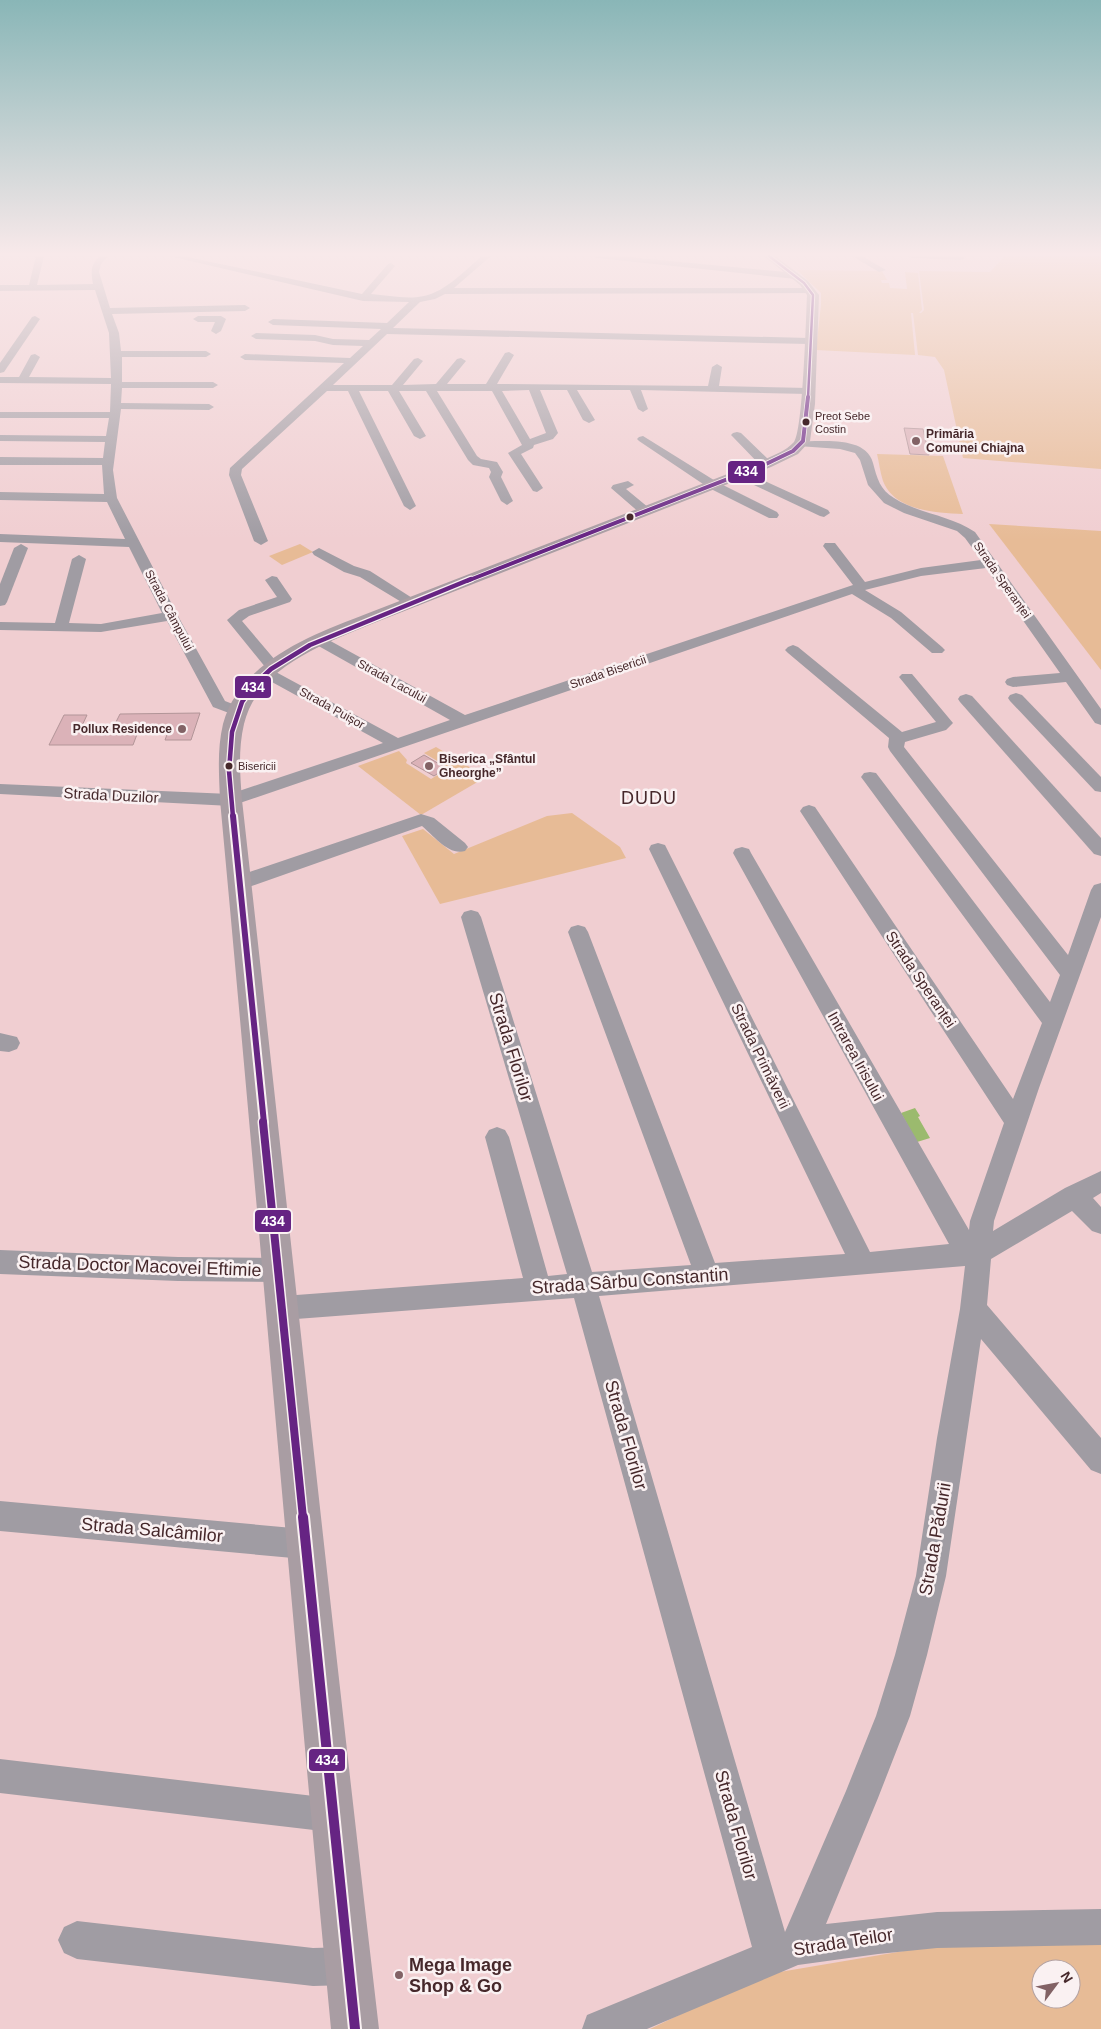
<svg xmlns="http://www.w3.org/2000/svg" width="1101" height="2029" viewBox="0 0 1101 2029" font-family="Helvetica,sans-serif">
<rect width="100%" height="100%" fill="#f0ced1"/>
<g fill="#e7bb96" fill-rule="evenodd">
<path d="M1005,256H1101V469L963,458L944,370L935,357L918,355L913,313H911L915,355L816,350L821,305V293L797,270L882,271L887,280H881L882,283H889L890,288L907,289L905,272L918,273L922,310L919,313H921L924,310L919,271L990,272Z"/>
<path d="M877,454L943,456L963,514C936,513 895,511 883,481C880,472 879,462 877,454Z"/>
<path d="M989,524L1101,531V670Z"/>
<path d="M300,544L313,552L282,565L269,556Z"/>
<path d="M436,747L486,777L421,815L358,766L399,751L407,760L406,763L431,779L449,768L424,753Z"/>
<path d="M572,813L620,847L626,858L440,904L402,836L423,829L454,854L547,816Z"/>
<path d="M1101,1940V2029H650L762,1975L951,1943ZM1041,1969H1071V1999H1041Z"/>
</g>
<path fill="#9bba6e" d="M915,1108L920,1116L918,1117L930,1138L917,1142L901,1113Z"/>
<g fill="#dbb2b8" stroke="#b29598">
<path d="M904,428L923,429L929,455L910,454Z"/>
<path d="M200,713L191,740H165L169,729H139L133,745H49L64,715H87L80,730H112L120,714Z"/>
<path d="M424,755L446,768L434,776L411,763Z"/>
</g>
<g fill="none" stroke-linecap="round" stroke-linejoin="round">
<g fill="#a09ca3" fill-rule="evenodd">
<path d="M36,256H44L37,285L93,284C91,272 90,265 100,256H108L101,264L99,272L110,308L245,305L250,308L245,311L112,314L119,333L121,351H206L211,354L206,357H122V382H213L218,385L213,388H122L121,403L209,404L214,407L209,410L121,409L113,470L117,498L178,616L225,701L243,708L245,711L243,714L237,716L213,707L167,621L101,632L0,630V622L55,623L72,559L79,555L86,559L69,623L101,624L162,613L129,547L0,542V534L125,539L107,502L0,500V492L104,494L102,465H0V457L103,458L105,442L0,441V435L106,436L109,418H0V412H110L111,384L0,383V377H19L31,355L35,354L40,357L29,377L111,378L109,333L95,290L0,291V285H29Z"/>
<path d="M169,256H183L362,294L388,264L391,263L395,266L371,294C386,295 403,299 418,297C443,295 464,271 482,256H491L454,288H811L815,291L814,293L445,294L435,299L420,302L393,328L809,338L814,341L809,344L387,334L333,385H392L414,359L418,358L423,361L403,385L436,384L457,359L461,358L466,361L447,384H486L505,353L509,352L514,355L497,384L708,386L712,367L717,364L722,367L719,386L808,388L813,391L808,394L641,390L648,409L643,412L638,409L630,390H577L595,420L589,423L583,420L567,390H540L558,433L553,439L534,445L533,448L521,454L543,488L537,492L533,491L508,453L522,445L492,391H437L477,456L481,459L497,462L503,472L501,477L513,501L507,505L501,501L489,477L491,472L489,468L473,465L468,460L426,391H399L426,436L420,439L414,436L388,391H359L416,506L410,510L404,506L348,391H327L242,469L241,475L268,541L261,545L254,541L229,475L230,468L344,363L245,360L240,357L245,354L350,358L363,346L333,345L315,341L256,339L251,336L256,333L315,335L333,339L369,340L381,329L273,325L268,322L273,319L387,323L409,302L363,301ZM529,390L546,433L530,439L502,391Z"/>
<path d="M593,256H618L796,273L800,276L796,279L597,258Z"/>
<path d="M852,256H862L886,270L879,272Z"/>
<path d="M908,256H962L965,258L961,260L912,258Z"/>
<path d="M35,316L40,319L4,372L0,373V363L32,317Z"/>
<path d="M221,316L226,319L221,331L216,334L211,331L215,322H198L193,319L198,316Z"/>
<path d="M737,432L741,433L770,461L772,464L770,467H762L733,437L731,435L733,433Z"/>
<path d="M643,436L717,482L777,512L779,515L777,518H769L709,488L639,441L637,439L639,437Z"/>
<path d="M802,441C824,442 866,436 873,463C877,478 880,490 894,498C919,514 950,515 975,532L1101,709V725L1095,723L1066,682L1013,687L1007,685L1005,682L1007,679L1013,677L1060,673L986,568L921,576L865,590L901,612L942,647L945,650L942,653H932L891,618L852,594L231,806L0,794V784L230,794L383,743L261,676L258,673L261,670L266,668L227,620L239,610L277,597L265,580L272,576L277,577L292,599L290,602L249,616L242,621L281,667L274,671L398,738L450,720L315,644L313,641L315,638H325L465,715L853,585L823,546L825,543H835L865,582L921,568L981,560L965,538L957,531L904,513L884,503L868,485L860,460L855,453L840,449L798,446L796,444L798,442Z"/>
<path d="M741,470L828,510L830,513L824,517L820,516L737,477L735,474L737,471Z"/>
<path d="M628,481L634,485L626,489L649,508L651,511L649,514H641L611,488L613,485Z"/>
<path d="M21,544L28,548L7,602L5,605L0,606V584L14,548Z"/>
<path d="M319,548L354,566L370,571L420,603L418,606H408L360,577L344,572L314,555L312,552Z"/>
<path d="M793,645L798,647L902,732L936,722L899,677L902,674H912L953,723L946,730L905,742L904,747L1068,955L1091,890L1094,885L1101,883V917L1039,1088L994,1221L993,1231L1065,1188L1101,1171V1193L1093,1198L1101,1207V1234L1092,1231L1072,1211L991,1259L987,1305L1101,1438V1474L1091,1470L981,1339L946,1576L927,1655L910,1716L878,1798L826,1924L937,1912L1101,1909V1945L937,1948L878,1954L798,1965L647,2029H582L587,2015L752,1947L574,1298L283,1320L274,1317L270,1308L274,1299L283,1296L523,1278L485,1137L489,1130L497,1127L505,1130L509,1137L548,1276L567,1274L461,917L464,912L471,910L478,912L481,917L592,1272L691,1265L568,932L571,927L578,925L585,927L588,932L715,1263L845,1254L649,849L651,845L658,843L665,845L667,849L870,1252L949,1244L733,853L735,849L742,847L749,849L751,853L969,1230L970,1221L1004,1123L800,811L803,807L809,805L815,807L1013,1099L1042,1023L864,781L861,777L864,773L870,772L876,773L1050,1002L1060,975L890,751L888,747L889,738L788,653L785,650L788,647ZM965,1266L960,1309L937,1438L916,1576L895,1655L876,1716L846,1791L785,1932L599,1296Z"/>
<path d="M1016,693L1022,695L1101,777V792L1095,791L1010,701L1008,698L1010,695Z"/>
<path d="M966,694L972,696L1101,838V856L1094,854L960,702L958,699L960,696Z"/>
<path d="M421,814L434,818L465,843L468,847L465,851C449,856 434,836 422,826L246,888L239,890L232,888L230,883L232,878Z"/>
<path d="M0,1033L17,1037L20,1043L17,1049L9,1052L0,1051Z"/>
<path d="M0,1250L178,1257L279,1258L288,1262L292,1270L288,1278L279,1282L178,1281L0,1274Z"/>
<path d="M0,1501L304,1529L315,1533L319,1544L315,1555L304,1559L0,1531Z"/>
<path d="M0,1759L331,1798L343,1803L348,1815L343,1827L331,1832L0,1793Z"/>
<path d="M77,1921L313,1948L348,1947L361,1953L367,1966L361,1979L348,1985L313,1986L77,1959L64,1953L58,1940L64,1927Z"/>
</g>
<path fill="#a99da3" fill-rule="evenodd" d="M764,256H775L808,281L819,295L815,404L810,441L798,454L771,467L379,621C329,642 258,665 244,724C238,749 240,775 242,800C288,1210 331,1620 379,2029H331C292,1619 258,1210 220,800C219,775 217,749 223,724C240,661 312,635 366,614L761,461C772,456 786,451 794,442C803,431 806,317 807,295L800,285Z"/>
<defs>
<path id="bus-1-far5" d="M769,256L804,283L813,295L808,398"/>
<path id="bus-1-far4" d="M467,581L766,464L793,451L803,441L808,397"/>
<path id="bus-1-far3" d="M233,817L229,771L232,732L242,702L255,684L271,669L310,645L471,579"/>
<path id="bus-1-far2" d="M233,816L264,1123"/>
<path id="bus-1-far1" d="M263,1122L303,1518"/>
<path id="bus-1" d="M303,1517L355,2029"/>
</defs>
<use href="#bus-1-far5" stroke="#faf1f2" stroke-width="4.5"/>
<use href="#bus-1-far4" stroke="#faf1f2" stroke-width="5.5"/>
<use href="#bus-1-far3" stroke="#faf1f2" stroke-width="7"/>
<use href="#bus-1-far2" stroke="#faf1f2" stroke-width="10"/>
<use href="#bus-1-far1" stroke="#faf1f2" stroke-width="11"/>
<use href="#bus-1" stroke="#faf1f2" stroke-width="14"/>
<use href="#bus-1-far5" stroke="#662483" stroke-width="2.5"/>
<use href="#bus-1-far4" stroke="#662483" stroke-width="4"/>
<use href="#bus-1-far3" stroke="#662483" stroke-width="4.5"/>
<use href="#bus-1-far2" stroke="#662483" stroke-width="6"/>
<use href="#bus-1-far1" stroke="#662483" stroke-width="8"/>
<use href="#bus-1" stroke="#662483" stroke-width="10"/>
</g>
<linearGradient id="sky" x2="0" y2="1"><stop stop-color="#89b6b7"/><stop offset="0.47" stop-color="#f8e9ea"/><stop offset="1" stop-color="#f8e9ea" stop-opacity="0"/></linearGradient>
<rect width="1101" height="540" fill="url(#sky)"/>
<g fill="#46282b" stroke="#faf1f2" stroke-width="2">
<circle cx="806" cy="422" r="4.5"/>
<circle cx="630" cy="517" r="4.5"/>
<circle cx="229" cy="766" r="4.5"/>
</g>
<g fill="#826265" stroke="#faf1f2" stroke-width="2">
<circle cx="916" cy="441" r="5"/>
<circle cx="182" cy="729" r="5"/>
<circle cx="429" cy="766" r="5"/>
<circle cx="399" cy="1975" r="5"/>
</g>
<g text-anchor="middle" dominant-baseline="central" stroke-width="5" stroke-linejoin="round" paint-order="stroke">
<g font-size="11" fill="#46282b" stroke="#faf1f2" text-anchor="start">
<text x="815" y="416">Preot Sebe<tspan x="815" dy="13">Costin</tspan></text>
<text x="238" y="766">Bisericii</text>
</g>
<g font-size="12" font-weight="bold" fill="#46282b" stroke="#faf1f2" text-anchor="start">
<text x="926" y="434">Primăria<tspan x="926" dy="14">Comunei Chiajna</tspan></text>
<text x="172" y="729" text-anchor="end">Pollux Residence</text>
<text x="439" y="759">Biserica „Sfântul<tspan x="439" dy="14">Gheorghe”</tspan></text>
</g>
<g font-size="12" fill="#46282b" stroke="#faf1f2">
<text transform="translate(1002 580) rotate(55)">Strada Speranței</text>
<text transform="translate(169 610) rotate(62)">Strada Câmpului</text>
<text transform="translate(608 672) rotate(-19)">Strada Bisericii</text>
<text transform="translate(392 681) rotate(29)">Strada Lacului</text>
<text transform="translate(332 708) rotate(29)">Strada Puișor</text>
</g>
<g font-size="15" fill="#46282b" stroke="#faf1f2">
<text transform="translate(111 795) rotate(3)">Strada Duzilor</text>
<text transform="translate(921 979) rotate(56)">Strada Speranței</text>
<text transform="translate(761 1056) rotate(64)">Strada Primăverii</text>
<text transform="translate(856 1056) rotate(61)">Intrarea Irisului</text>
</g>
<g font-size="18" letter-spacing="1" fill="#46282b" stroke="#faf1f2">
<text x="649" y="798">DUDU</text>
</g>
<g font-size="18" fill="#46282b" stroke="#faf1f2">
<text transform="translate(511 1047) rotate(73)">Strada Florilor</text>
<text transform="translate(140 1266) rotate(2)">Strada Doctor Macovei Eftimie</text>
<text transform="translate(630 1281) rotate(-4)">Strada Sârbu Constantin</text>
<text transform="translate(626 1435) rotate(74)">Strada Florilor</text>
<text transform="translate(152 1530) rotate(5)">Strada Salcâmilor</text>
<text transform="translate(935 1539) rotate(-80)">Strada Pădurii</text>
<text transform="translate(736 1825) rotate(74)">Strada Florilor</text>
<text transform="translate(843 1942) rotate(-9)">Strada Teilor</text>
</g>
<g font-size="18" font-weight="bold" fill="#46282b" stroke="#faf1f2" text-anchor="start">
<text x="409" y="1965">Mega Image<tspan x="409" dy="21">Shop &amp; Go</tspan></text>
</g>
</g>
<g stroke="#faf1f2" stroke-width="2">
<rect x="727" y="460" width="39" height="24" rx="5" fill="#662483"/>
<rect x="234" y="675" width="38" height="24" rx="5" fill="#662483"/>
<rect x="254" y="1209" width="38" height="24" rx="5" fill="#662483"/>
<rect x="308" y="1748" width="38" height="24" rx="5" fill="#662483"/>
</g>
<g font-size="14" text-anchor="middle" font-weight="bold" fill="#fff">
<text x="746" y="476">434</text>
<text x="253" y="692">434</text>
<text x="273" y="1226">434</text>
<text x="327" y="1765">434</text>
</g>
<g transform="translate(1056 1984) rotate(58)"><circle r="24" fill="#faf1f2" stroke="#b2a1a2"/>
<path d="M0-4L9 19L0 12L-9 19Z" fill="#826265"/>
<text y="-8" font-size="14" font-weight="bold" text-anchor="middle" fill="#46282b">N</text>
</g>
</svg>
